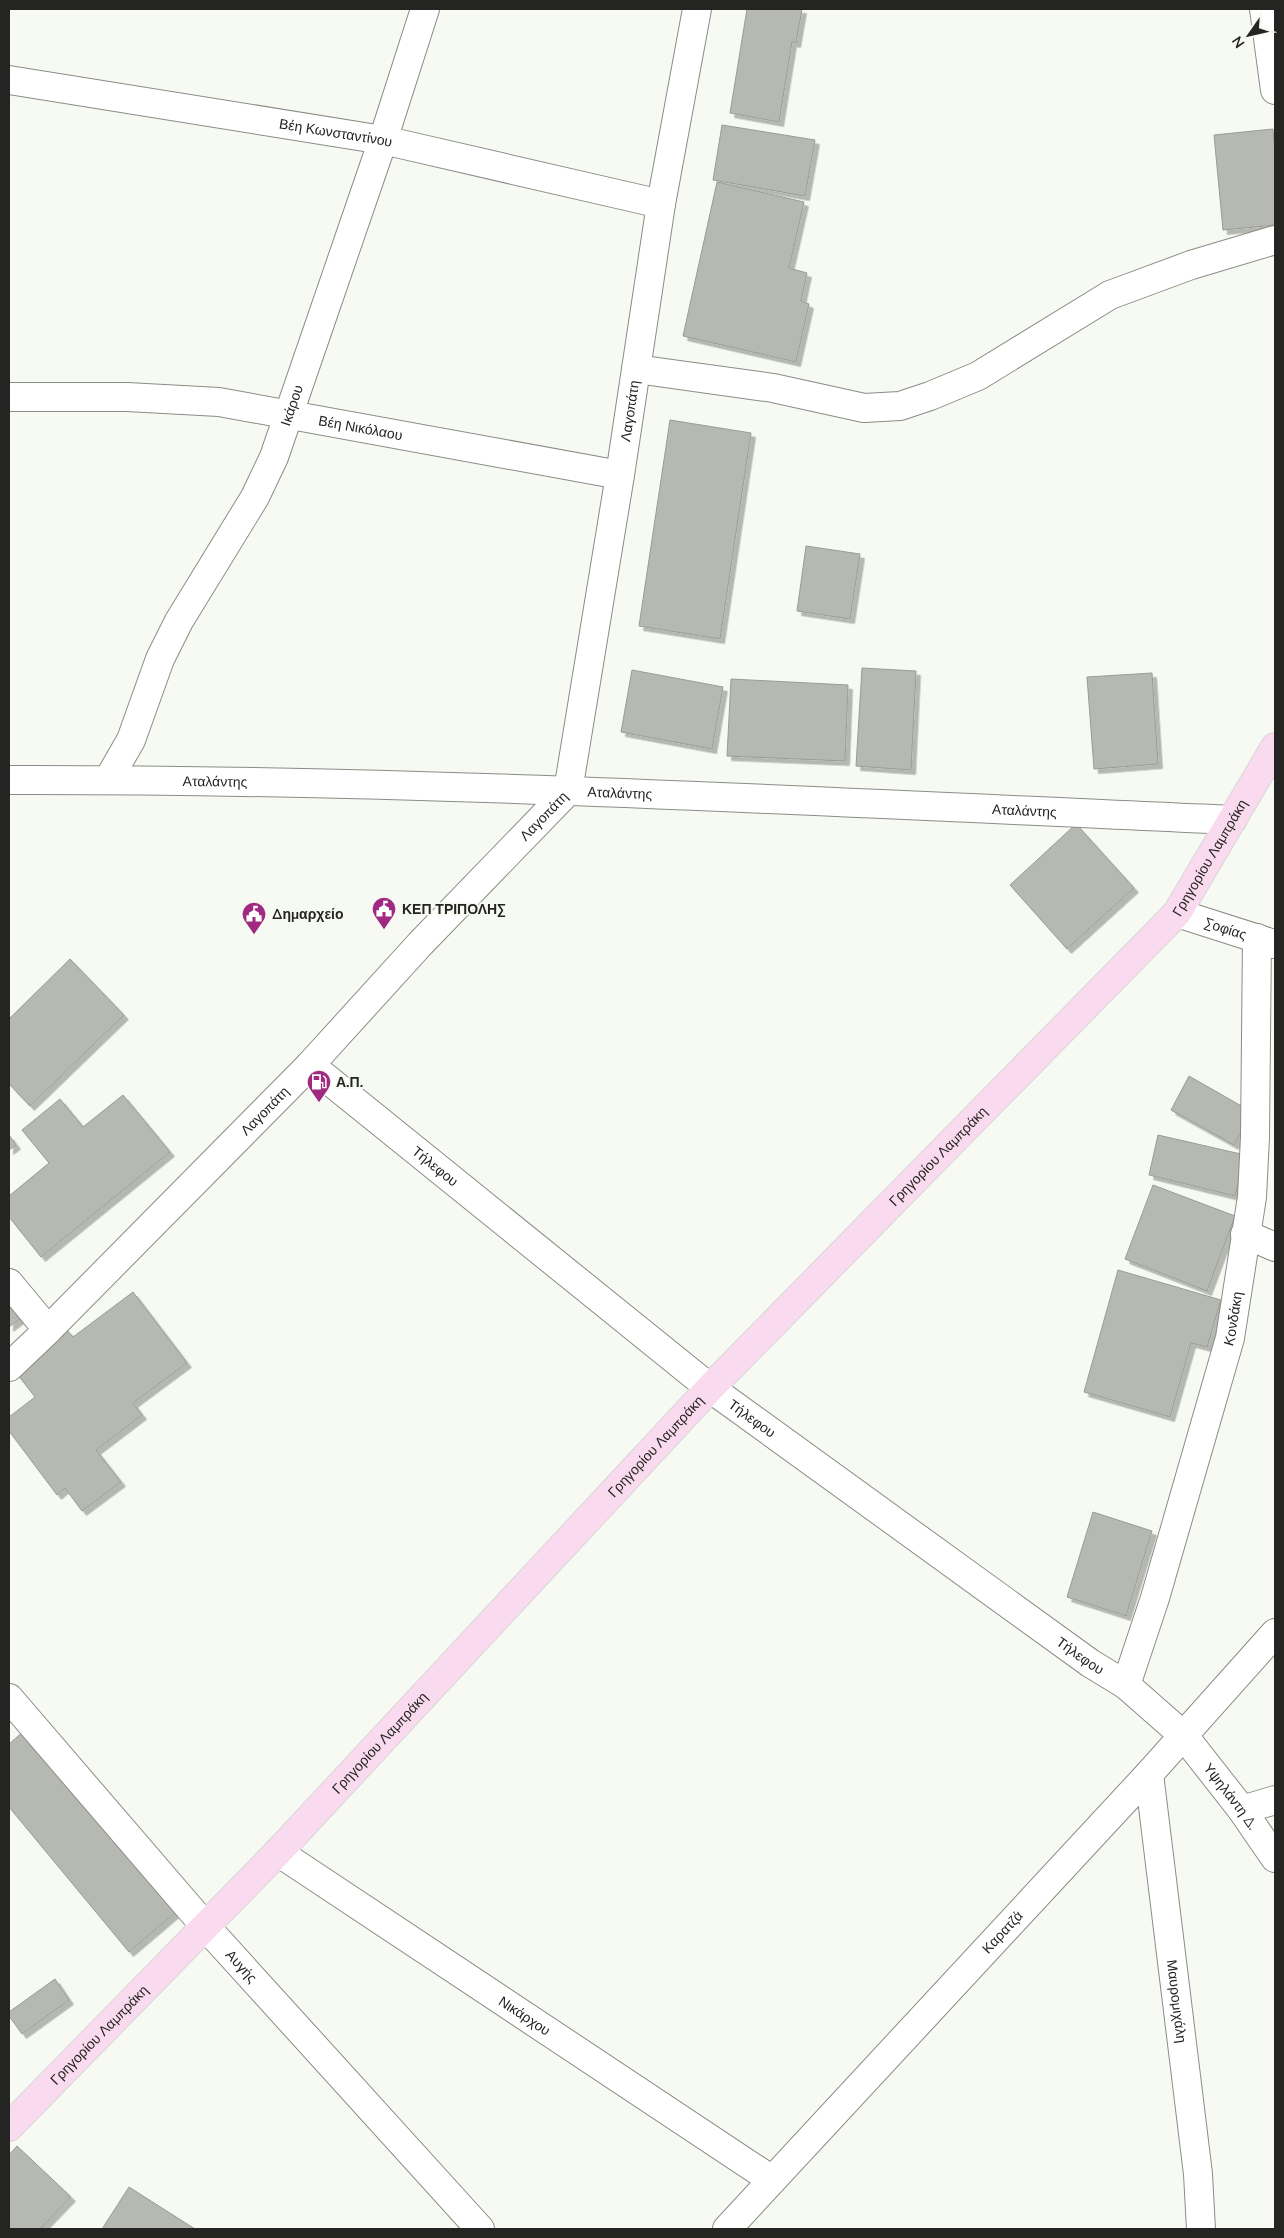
<svg xmlns="http://www.w3.org/2000/svg" width="1284" height="2238" viewBox="0 0 1284 2238" font-family="'Nunito Sans',sans-serif">
<defs>
<filter id="shadow"><feDropShadow dx="4.5" dy="4.5" stdDeviation="0" flood-color="#0004"/></filter>
</defs>
<rect width="100%" height="100%" fill="#f7faf2"/>
<g fill="#b6b9b2" stroke="#999c95" filter="url(#shadow)">
<path d="M747,9H802L796,43L792,42L779,122L730,113Z"/>
<path d="M722,125L815,140L805,196L713,180Z"/>
<path d="M1273,129L1275,154V225L1223,230L1214,135Z"/>
<path d="M717,182L804,202L789,268L807,273L801,301L809,304L796,362L683,336Z"/>
<path d="M670,420L751,433L720,639L639,626Z"/>
<path d="M806,546L860,554L850,619L797,611Z"/>
<path d="M862,668L916,671L911,770L856,766Z"/>
<path d="M632,670L723,687L712,749L621,732Z"/>
<path d="M1152,673L1158,764L1094,769L1087,677Z"/>
<path d="M731,679L848,685L845,761L727,756Z"/>
<path d="M1076,824L1134,888L1067,949L1010,885Z"/>
<path d="M70,959L124,1015L30,1106L9,1084V1019Z"/>
<path d="M1189,1076L1252,1112L1234,1145L1171,1110Z"/>
<path d="M123,1095L170,1152L41,1257L9,1217V1196L49,1163L22,1130L60,1099L83,1127Z"/>
<path d="M9,1135L16,1145L9,1150Z"/>
<path d="M1158,1135L1245,1155L1235,1196L1149,1175Z"/>
<path d="M1153,1185L1235,1216L1207,1291L1125,1259Z"/>
<path d="M1118,1270L1221,1300L1207,1347L1191,1343L1170,1417L1084,1392Z"/>
<path d="M133,1292L187,1363L133,1403L142,1415L96,1450L121,1482L82,1511L65,1488L57,1495L9,1431V1417L35,1397L14,1370L67,1330L73,1337Z"/>
<path d="M9,1294L25,1315L9,1327Z"/>
<path d="M1093,1512L1152,1531L1126,1616L1067,1597Z"/>
<path d="M25,1730L176,1912L129,1952L9,1807V1744Z"/>
<path d="M55,1979L69,2000L22,2034L9,2016V2012Z"/>
<path d="M17,2146L71,2197L40,2229H9V2155Z"/>
<path d="M129,2187L195,2229H102Z"/>
</g>
<g fill="none" stroke-linecap="round" stroke-linejoin="round">
<defs>
<g id="minor">
<path d="M1264,9L1275,90"/>
<path id="s1" d="M9,80L383,140L661,204"/>
<path d="M636,369L773,388L864,408L900,406L930,396L978,376L1110,295L1191,265L1275,240"/>
<path id="s2" d="M9,397H127L219,402L620,475"/>
<path id="s3" d="M9,780C417,779 824,802 1232,820"/>
<path id="s4" d="M108,780L131,740L160,659L179,621L255,497L274,457L383,140L425,9"/>
<path id="s5" d="M1177,913L1274,944"/>
<path id="s6" d="M310,1065L710,1388L1090,1663L1126,1685L1184,1736L1242,1810L1275,1858"/>
<path d="M1245,1234L1275,1247"/>
<path d="M9,1283L48,1330"/>
<path id="s7" d="M9,1367L48,1330L310,1065L420,944L568,791L620,475L661,204L697,9"/>
<path id="s8" d="M1126,1685L1155,1598L1230,1338L1252,1197L1255,1137L1257,938"/>
<path id="s9" d="M9,1698L205,1926L480,2229"/>
<path id="s10" d="M1149,1774L1198,2174L1201,2229"/>
<path d="M1242,1810L1275,1800"/>
<path id="s11" d="M278,1852L772,2180"/>
<path id="s12" d="M727,2229L1149,1774L1275,1633"/>
</g>
<g id="major">
<path id="s13" d="M9,2127L278,1852L710,1388L1177,913L1275,747"/>
</g>
</defs>
<use href="#minor" stroke="#8a8d86" stroke-width="30"/>
<use href="#major" stroke="#d8d8d7" stroke-width="30"/>
<use href="#minor" stroke="#fff" stroke-width="28"/>
<use href="#major" stroke="#fadaee" stroke-width="28"/>
</g>
<defs>
<symbol id="civic-pin" viewBox="-11 -11 22 30"><path d="M0 17L-7.5 6A9.5 9.5 0 1 1 7.5 6Z" fill="#a02981" stroke="#f7faf2"/><path d="M-.6-6.5H3V-4.5H.6V-3L4-1V1h2V6H-6V1h2V-1L-.6-3ZM-1.2 2.5V6h2.4V2.5Z" fill="#fff"/></symbol>
<symbol id="fuel-pin" viewBox="-11 -11 22 30"><path d="M0 17L-7.5 6A9.5 9.5 0 1 1 7.5 6Z" fill="#a02981" stroke="#f7faf2"/><path d="M-5.5-6h7V0h2V4h1.3V-2.5L3-4.5l.8-.8L6-3V5H2.5V1h-1V6h-7ZM-4.2-4.7v3.2H.2V-4.7Z" fill="#fff"/></symbol>
</defs>
<g fill-rule="evenodd">
<use href="#civic-pin" x="370" y="895" width="28" height="38"/>
<use href="#civic-pin" x="240" y="900" width="28" height="38"/>
<use href="#fuel-pin" x="305" y="1068" width="28" height="38"/>
</g>
<g text-anchor="middle" dominant-baseline="central" stroke-width="4" stroke-linejoin="round" paint-order="stroke">
<g font-size="14" fill="#242522" stroke="#f7faf2">
<text stroke="none"><textPath href="#s1" startOffset="331">Βέη Κωνσταντίνου</textPath></text>
<text stroke="none"><textPath href="#s4" startOffset="419">Ικάρου</textPath></text>
<text stroke="none"><textPath href="#s7" startOffset="1188">Λαγοπάτη</textPath></text>
<text stroke="none"><textPath href="#s2" startOffset="354">Βέη Νικόλαου</textPath></text>
<text stroke="none"><textPath href="#s3" startOffset="206">Αταλάντης</textPath></text>
<text stroke="none"><textPath href="#s3" startOffset="611">Αταλάντης</textPath></text>
<text stroke="none"><textPath href="#s3" startOffset="1016">Αταλάντης</textPath></text>
<text stroke="none"><textPath href="#s7" startOffset="768">Λαγοπάτη</textPath></text>
<text stroke="none"><textPath href="#s13" startOffset="1749">Γρηγορίου Λαμπράκη</textPath></text>
<text stroke="none"><textPath href="#s5" startOffset="51">Σοφίας</textPath></text>
<text stroke="none"><textPath href="#s7" startOffset="362">Λαγοπάτη</textPath></text>
<text stroke="none"><textPath href="#s13" startOffset="1344">Γρηγορίου Λαμπράκη</textPath></text>
<text stroke="none"><textPath href="#s6" startOffset="161">Τήλεφου</textPath></text>
<text stroke="none"><textPath href="#s8" startOffset="382">Κονδάκη</textPath></text>
<text stroke="none"><textPath href="#s6" startOffset="566">Τήλεφου</textPath></text>
<text stroke="none"><textPath href="#s13" startOffset="939">Γρηγορίου Λαμπράκη</textPath></text>
<text stroke="none"><textPath href="#s6" startOffset="971">Τήλεφου</textPath></text>
<text stroke="none"><textPath href="#s13" startOffset="534">Γρηγορίου Λαμπράκη</textPath></text>
<text stroke="none"><textPath href="#s6" startOffset="1179">Υψηλάντη Δ.</textPath></text>
<text stroke="none"><textPath href="#s12" startOffset="405">Καρατζά</textPath></text>
<text stroke="none"><textPath href="#s9" startOffset="355">Αυγής</textPath></text>
<text stroke="none"><textPath href="#s10" startOffset="229">Μαυρομιχάλη</textPath></text>
<text stroke="none"><textPath href="#s11" startOffset="296">Νικάρχου</textPath></text>
<text stroke="none"><textPath href="#s13" startOffset="129">Γρηγορίου Λαμπράκη</textPath></text>
</g>
<g font-size="14" font-weight="bold" fill="#242522" stroke="#f7faf2" text-anchor="start">
<text x="402" y="909">ΚΕΠ ΤΡΙΠΟΛΗΣ</text>
<text x="272" y="914">Δημαρχείο</text>
<text x="336" y="1082">Α.Π.</text>
</g>
</g>
<rect width="1284" height="2238" fill="none" stroke="#242522" stroke-width="20"/>
<g transform="translate(1249 35) rotate(236)" stroke="#f7faf2" stroke-width="4" paint-order="stroke">
<path d="M0-4L9 19L0 12L-9 19Z" fill="#242522"/>
<text y="-8" font-size="14" font-weight="bold" text-anchor="middle" fill="#242522">N</text>
</g>
</svg>
